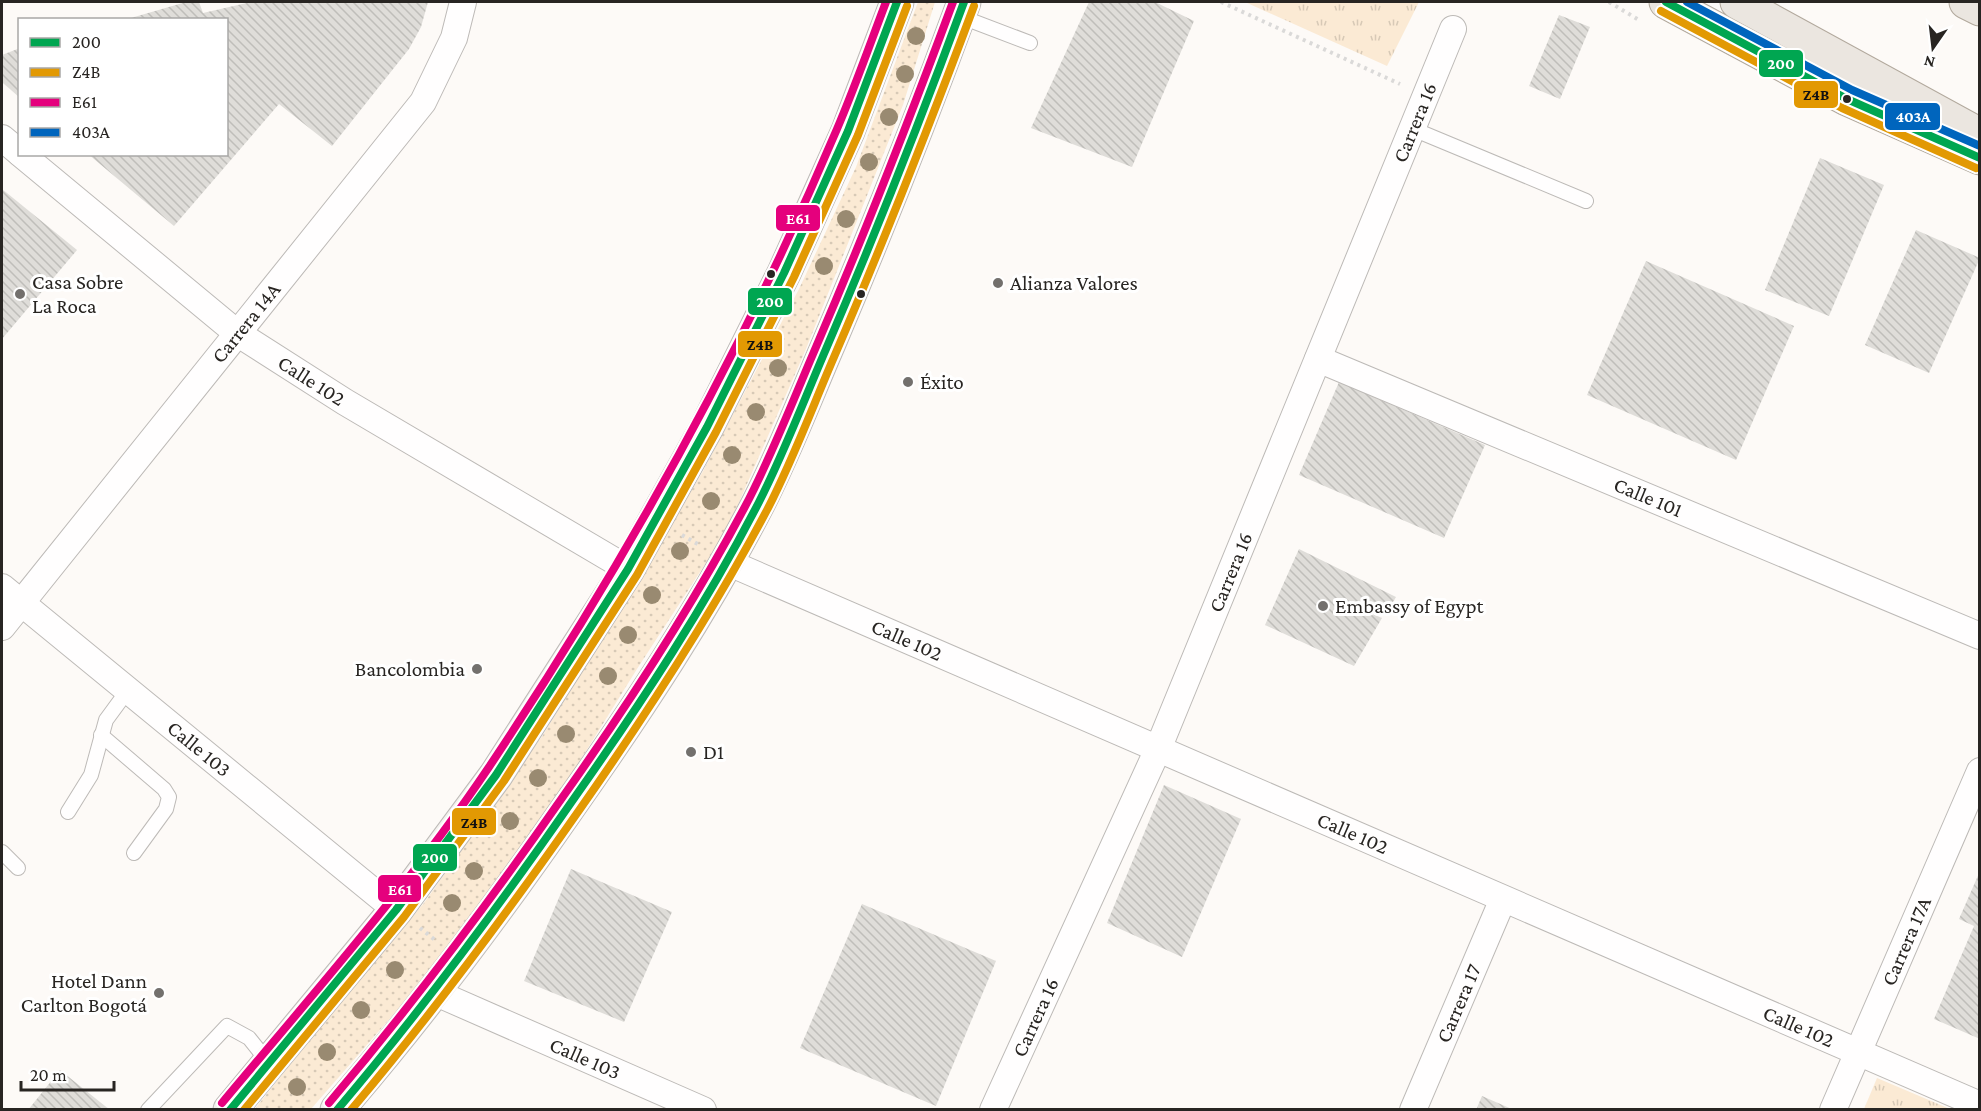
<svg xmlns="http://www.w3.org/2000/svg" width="1981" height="1111" viewBox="0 0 1981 1111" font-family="'Crimson Pro',serif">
<defs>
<pattern id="grass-dots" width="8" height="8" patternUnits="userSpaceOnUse" patternTransform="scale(1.5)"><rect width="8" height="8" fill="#fbead4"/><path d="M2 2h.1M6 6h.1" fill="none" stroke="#d7c9b6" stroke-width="1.8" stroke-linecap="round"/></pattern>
<pattern id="park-tufts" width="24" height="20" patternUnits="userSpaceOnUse" patternTransform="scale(1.5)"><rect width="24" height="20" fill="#fbead4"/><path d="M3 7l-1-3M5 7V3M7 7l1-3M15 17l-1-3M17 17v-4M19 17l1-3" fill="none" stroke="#d7c9b6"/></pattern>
<pattern id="building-back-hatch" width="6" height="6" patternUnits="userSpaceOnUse" patternTransform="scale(1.5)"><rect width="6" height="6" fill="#dfddd9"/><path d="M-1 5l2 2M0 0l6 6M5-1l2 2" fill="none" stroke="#bfbeba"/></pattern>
</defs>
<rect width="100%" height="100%" fill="#fdfaf7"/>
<path fill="url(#grass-dots)" d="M918,2H935L903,105L806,349L726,532L637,669L532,838L434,968L311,1109L254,1110L330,1014L424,903L543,735L702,473L799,289L856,167Z"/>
<g fill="url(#park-tufts)">
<path d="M1245,2H1419L1387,66Z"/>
<path d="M1877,1078L1950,1109H1864Z"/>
</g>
<g fill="url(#building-back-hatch)">
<path d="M186,2H199L203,13L251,2H428L421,27L409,49L332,146L279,104L174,226L88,154H226V20H124Z"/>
<path d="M1089,2H1155L1194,21L1132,167L1031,128Z"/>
<path d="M1559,15L1590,27L1560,99L1529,86Z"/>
<path d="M20,48V98L2,82V55Z"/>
<path d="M1820,158L1884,185L1829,316L1765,290Z"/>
<path d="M2,189L77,250L2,339Z"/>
<path d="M1916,230L1980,258L1929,373L1865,345Z"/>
<path d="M1646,261L1794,326L1736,460L1587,395Z"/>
<path d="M1339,382L1485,445L1444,538L1299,475Z"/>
<path d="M1299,549L1396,597L1389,609L1374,603L1370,613L1382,618L1354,666L1265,625Z"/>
<path d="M1164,785L1241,819L1182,957L1107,923Z"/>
<path d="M571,869L672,912L624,1022L524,981Z"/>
<path d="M1980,871V1039L1934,1019L1974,926L1959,919Z"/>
<path d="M862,904L996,961L936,1106L800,1048Z"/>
<path d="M60,1070L110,1110H28Z"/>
<path d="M1482,1096L1514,1110H1476Z"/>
</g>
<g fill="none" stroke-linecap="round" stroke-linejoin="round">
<defs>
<g id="lane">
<path d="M959,16L1030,43"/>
<path d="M1413,129L1586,201"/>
<path d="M101,735L164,789L169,797L166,809L134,853"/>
<path d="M68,812L91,775L106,720L128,690"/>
<path d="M2,852L18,868"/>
<path d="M148,1110L227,1026L249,1038L269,1063"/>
</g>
<g id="street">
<path d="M2,138L20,153"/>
<path id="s1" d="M21,154L237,333L345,402L628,569"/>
<path id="s2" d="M1318,359L1980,636"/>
<path id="s3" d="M727,562L1980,1105"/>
<path id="s4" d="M2,587L396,910"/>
<path id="s5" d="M2,627L423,102L454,38L463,2"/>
<path id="s6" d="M434,992L703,1110"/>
<path id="s7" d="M993,1110L1158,749L1453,29"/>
<path id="s8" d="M1413,1110L1503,899"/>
<path id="s9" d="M1833,1110L1980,771"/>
</g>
<g id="secondary">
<path d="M230,1110L396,910L496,775L628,569L707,427L784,273L848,131L897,2"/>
<path d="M337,1110C420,1014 496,912 568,808C637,710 704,609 759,502C785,451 806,396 829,343C877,230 922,117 964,2"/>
</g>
<g id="primary">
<path d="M1666,2L1847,99L1980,158"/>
<path d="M1737,2L1980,135"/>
<path d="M1966,2L1980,9"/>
</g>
</defs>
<use href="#lane" stroke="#bdbab7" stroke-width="16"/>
<use href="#street" stroke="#bdbab7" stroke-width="28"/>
<use href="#secondary" stroke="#bdbab7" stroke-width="35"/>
<use href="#primary" stroke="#b2a99d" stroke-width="35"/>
<g stroke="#dad9d8" stroke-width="4" stroke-dasharray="3 4.5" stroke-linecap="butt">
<path d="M1221,2L1400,84"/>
<path d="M1609,2L1639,20"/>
<path d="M682,535L701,546"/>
<path d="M420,928L435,940"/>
</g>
<use href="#lane" stroke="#fffefe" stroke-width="14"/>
<use href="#street" stroke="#fffefe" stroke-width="26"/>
<use href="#secondary" stroke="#f4f2ef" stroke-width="33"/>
<use href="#primary" stroke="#ebe6e0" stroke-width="33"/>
<defs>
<g id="bus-1">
<path d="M1666,2L1847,99L1980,158"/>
<path d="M230,1110L396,910L496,775L628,569L707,427L784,273L848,131L897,2"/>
<path d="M337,1110C422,1010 500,905 575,797C642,702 706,605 759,502C784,453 804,400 826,349C875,235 921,119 964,2"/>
</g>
<g id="bus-2">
<path d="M1661,11L1842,108L1976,168"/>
<path d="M244,1110L404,917L504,781L637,575L716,432L794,277L858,135L907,6"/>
<path d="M351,1110C433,1013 508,912 580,809C648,712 712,614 767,510C793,460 812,408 834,357C884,241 930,124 974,6"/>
</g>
<g id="bus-3">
<path d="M222,1103C313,994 409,886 489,767C624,565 742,353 837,129C855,87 870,44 886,2"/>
<path d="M329,1103C412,1005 489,903 562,798C630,702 694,604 749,499C774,450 794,398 816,347C865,233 910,118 953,2"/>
</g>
<path id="bus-4" d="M1687,2L1852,90L1980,146"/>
</defs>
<use href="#bus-1" stroke="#fff" stroke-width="12"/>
<use href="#bus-2" stroke="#fff" stroke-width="12"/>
<use href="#bus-3" stroke="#fff" stroke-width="12"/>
<use href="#bus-4" stroke="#fff" stroke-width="12"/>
<use href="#bus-1" stroke="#00a651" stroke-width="8"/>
<use href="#bus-2" stroke="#e29903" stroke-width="8"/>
<use href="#bus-3" stroke="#e5007d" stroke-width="8"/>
<use href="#bus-4" stroke="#0065bd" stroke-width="8"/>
</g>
<g fill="#998a71">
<circle cx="916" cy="36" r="9"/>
<circle cx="905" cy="74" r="9"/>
<circle cx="889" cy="117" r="9"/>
<circle cx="869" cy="162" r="9"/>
<circle cx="846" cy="219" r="9"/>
<circle cx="824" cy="266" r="9"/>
<circle cx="778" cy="368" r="9"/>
<circle cx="756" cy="412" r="9"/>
<circle cx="732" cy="455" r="9"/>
<circle cx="711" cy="501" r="9"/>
<circle cx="680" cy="551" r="9"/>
<circle cx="652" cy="595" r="9"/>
<circle cx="628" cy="635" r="9"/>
<circle cx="608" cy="676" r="9"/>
<circle cx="566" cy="734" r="9"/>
<circle cx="538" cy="778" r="9"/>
<circle cx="510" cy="821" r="9"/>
<circle cx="474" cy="871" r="9"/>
<circle cx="452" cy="903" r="9"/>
<circle cx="395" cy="970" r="9"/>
<circle cx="361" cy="1010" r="9"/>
<circle cx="327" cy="1052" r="9"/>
<circle cx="297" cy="1087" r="9"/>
</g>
<g fill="#282522" stroke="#fff" stroke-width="2">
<circle cx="1847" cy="99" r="5"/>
<circle cx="771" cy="274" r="5"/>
<circle cx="861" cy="294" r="5"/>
</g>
<g fill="#73706d" stroke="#fff" stroke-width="2">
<circle cx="998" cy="283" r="6"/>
<circle cx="20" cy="294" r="6"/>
<circle cx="908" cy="382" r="6"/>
<circle cx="1323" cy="606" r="6"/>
<circle cx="477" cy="669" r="6"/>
<circle cx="691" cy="752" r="6"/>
<circle cx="159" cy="993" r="6"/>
</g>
<g text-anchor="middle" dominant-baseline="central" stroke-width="6" stroke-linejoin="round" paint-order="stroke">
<g font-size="21" fill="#282522" stroke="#fff">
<text stroke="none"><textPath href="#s7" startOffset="1074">Carrera 16</textPath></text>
<text stroke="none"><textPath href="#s5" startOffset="390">Carrera 14A</textPath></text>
<text stroke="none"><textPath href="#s1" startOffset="369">Calle 102</textPath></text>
<text stroke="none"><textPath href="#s2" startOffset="358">Calle 101</textPath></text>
<text stroke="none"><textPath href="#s7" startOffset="588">Carrera 16</textPath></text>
<text stroke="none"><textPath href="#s3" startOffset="196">Calle 102</textPath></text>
<text stroke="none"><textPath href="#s4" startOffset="255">Calle 103</textPath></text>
<text stroke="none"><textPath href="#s3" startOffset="682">Calle 102</textPath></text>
<text stroke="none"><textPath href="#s9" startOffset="184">Carrera 17A</textPath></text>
<text stroke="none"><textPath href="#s8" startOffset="116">Carrera 17</textPath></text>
<text stroke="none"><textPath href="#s7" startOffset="102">Carrera 16</textPath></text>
<text stroke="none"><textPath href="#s3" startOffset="1168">Calle 102</textPath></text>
<text stroke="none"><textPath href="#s6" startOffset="165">Calle 103</textPath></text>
</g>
<g font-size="21" fill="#282522" stroke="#fff" text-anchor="start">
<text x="32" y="282">Casa Sobre<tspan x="32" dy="24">La Roca</tspan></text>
<text x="1010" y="283">Alianza Valores</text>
<text x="920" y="382">Éxito</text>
<text x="1335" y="606">Embassy of Egypt</text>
<text x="465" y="669" text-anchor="end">Bancolombia</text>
<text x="703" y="752">D1</text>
<text x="147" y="981" text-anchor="end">Hotel Dann<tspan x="147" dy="24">Carlton Bogotá</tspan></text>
</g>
</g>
<g stroke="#fff" stroke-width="2">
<rect x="1758" y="49" width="46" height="29" rx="6" fill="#00a651"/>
<rect x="1793" y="80" width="46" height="29" rx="6" fill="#e29903"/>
<rect x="1884" y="102" width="57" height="29" rx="6" fill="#0065bd"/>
<rect x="775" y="204" width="46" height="28" rx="6" fill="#e5007d"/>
<rect x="747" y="287" width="46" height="29" rx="6" fill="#00a651"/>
<rect x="737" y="330" width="46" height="28" rx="6" fill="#e29903"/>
<rect x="451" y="807" width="46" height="29" rx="6" fill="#e29903"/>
<rect x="412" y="843" width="46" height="29" rx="6" fill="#00a651"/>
<rect x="377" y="874" width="45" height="29" rx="6" fill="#e5007d"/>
</g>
<g font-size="16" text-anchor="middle" font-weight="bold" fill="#fff">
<text x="1781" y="69">200</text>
<text x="1913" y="122">403A</text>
<text x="798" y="224">E61</text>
<text x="770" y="307">200</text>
<text x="435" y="863">200</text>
<text x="400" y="895">E61</text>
</g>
<g font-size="16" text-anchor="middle" font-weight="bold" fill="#111">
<text x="1816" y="100">Z4B</text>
<text x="760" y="350">Z4B</text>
<text x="474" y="828">Z4B</text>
</g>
<rect width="1981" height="1111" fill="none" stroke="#282522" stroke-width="6"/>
<rect x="18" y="18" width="210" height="138" fill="#ffffff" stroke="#a9a8a7" stroke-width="1.5"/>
<rect x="30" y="38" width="30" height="9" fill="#00a651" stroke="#a9a8a7" stroke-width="1.5"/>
<text x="72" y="48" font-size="18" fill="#282522">200</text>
<rect x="30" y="68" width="30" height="9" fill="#e29903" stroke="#a9a8a7" stroke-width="1.5"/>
<text x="72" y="78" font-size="18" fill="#282522">Z4B</text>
<rect x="30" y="98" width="30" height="9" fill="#e5007d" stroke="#a9a8a7" stroke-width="1.5"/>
<text x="72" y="108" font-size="18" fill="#282522">E61</text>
<rect x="30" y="128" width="30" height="9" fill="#0065bd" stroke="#a9a8a7" stroke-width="1.5"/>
<text x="72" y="138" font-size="18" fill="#282522">403A</text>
<g transform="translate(1933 48) rotate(194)" stroke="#ffffff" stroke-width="4.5" paint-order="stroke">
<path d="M0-4.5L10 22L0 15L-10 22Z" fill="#282522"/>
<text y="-9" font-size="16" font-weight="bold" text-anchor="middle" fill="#282522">N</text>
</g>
<path d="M21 1081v9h93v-9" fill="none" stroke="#282522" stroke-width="3"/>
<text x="30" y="1081" font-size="18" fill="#282522" stroke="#ffffff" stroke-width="4.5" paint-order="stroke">20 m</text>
</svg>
